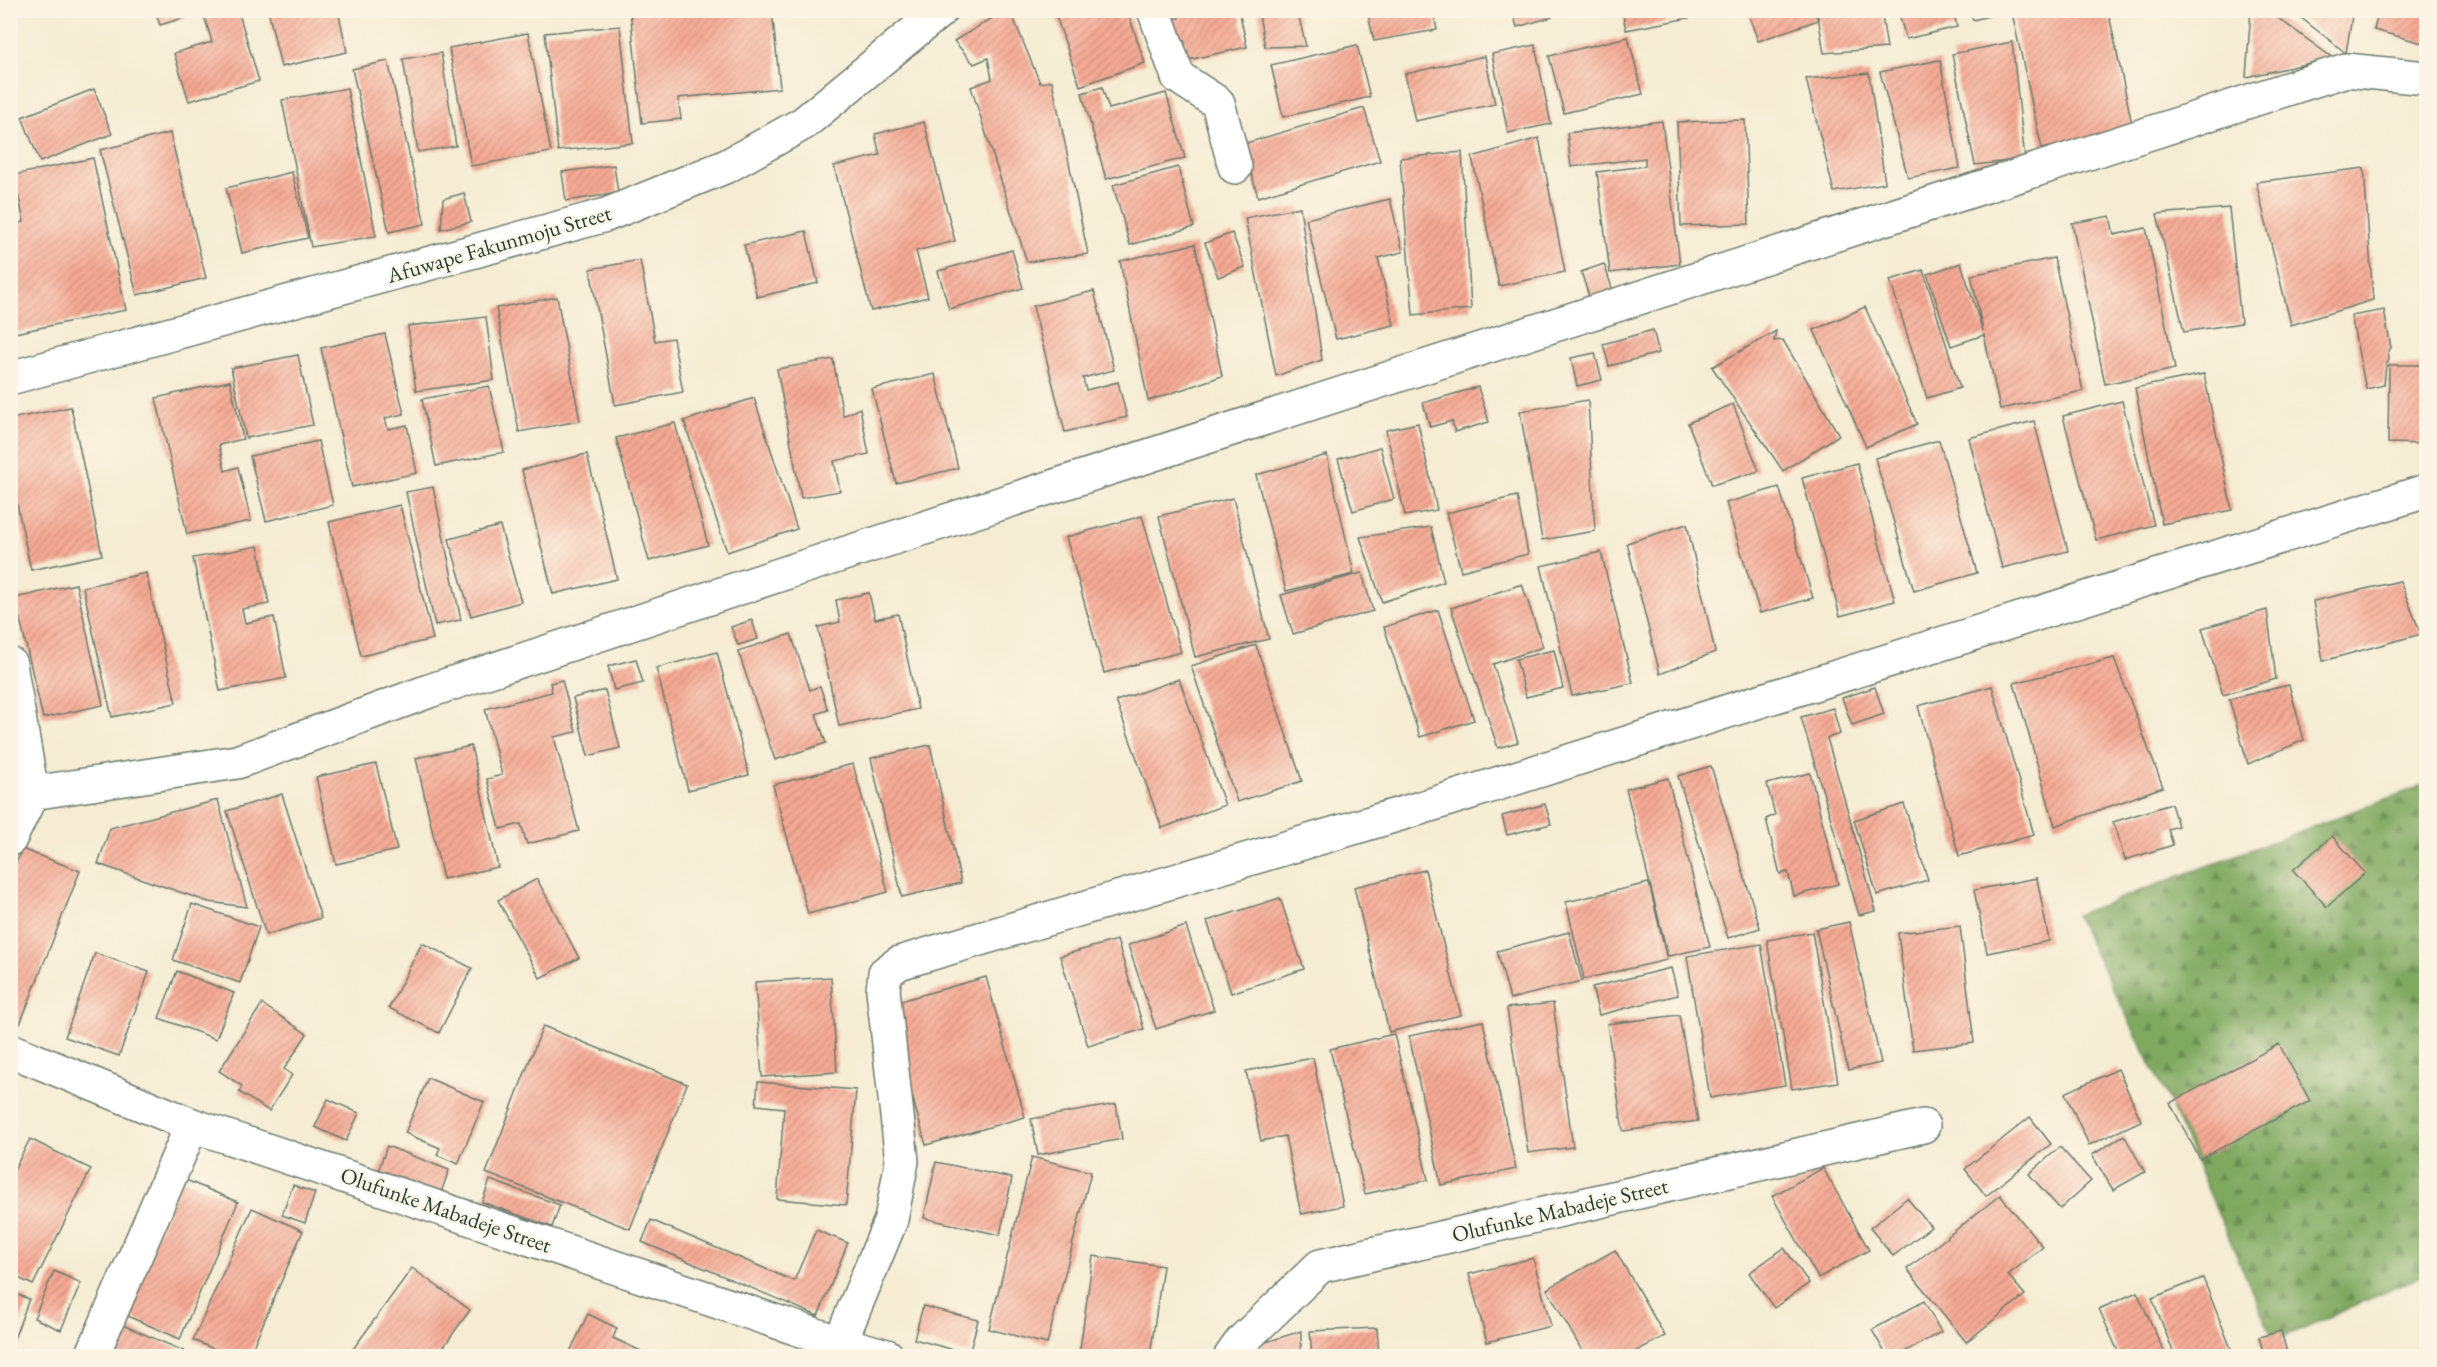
<svg xmlns="http://www.w3.org/2000/svg" width="2437" height="1367" viewBox="0 0 2437 1367" font-family="'EB Garamond',serif">
<defs>
<pattern id="forest-firs" width="22" height="20" patternUnits="userSpaceOnUse" patternTransform="scale(1.5)"><rect width="22" height="20" fill="#80a960"/><path d="M5 1l3.5 6h-7zM16 11l3.5 6h-7z" fill="#688b50"/></pattern>
<pattern id="building-hatch" width="6" height="6" patternUnits="userSpaceOnUse" patternTransform="scale(1.5)"><rect width="6" height="6" fill="#f7aa95"/><path d="M-1 1l2-2M0 6l6-6M5 7l2-2" fill="none" stroke="#c78c7a"/></pattern>
</defs>
<rect width="100%" height="100%" fill="#fcf5e5"/>
<filter id="ink" filterUnits="userSpaceOnUse"><feTurbulence type="fractalNoise" baseFrequency=".0167" numOctaves="2"/><feDisplacementMap in="SourceGraphic" scale="12" xChannelSelector="R" yChannelSelector="G"/><feConvolveMatrix kernelMatrix="1 2 1 2 8 2 1 2 1" color-interpolation-filters="sRGB"/></filter>
<filter id="wash" filterUnits="userSpaceOnUse"><feTurbulence type="fractalNoise" baseFrequency=".008" numOctaves="4" result="noise"/><feDisplacementMap in="SourceGraphic" scale="24" xChannelSelector="R" yChannelSelector="G"/><feGaussianBlur stdDeviation="1.35" result="paint"/><feColorMatrix in="noise" values="0 0 0 0 0 0 0 0 0 0 0 0 0 0 0 0 0 1.4 0 .05"/><feComposite in="paint" operator="in"/></filter>
<g filter="url(#wash)">
<rect width="100%" height="100%" fill="#f5ecd3"/>
<path fill="url(#forest-firs)" stroke="#50734a" stroke-width="1.5" d="M2426,784V1274L2274,1341L2170,1103L2076,915Z"/>
<g id="blocks">
<g fill="url(#building-hatch)">
<path d="M155,10H238L259,81L189,101L174,53L212,42L203,12L160,25Z"/>
<path d="M268,10H338L347,52L281,67Z"/>
<path d="M630,10H772L780,88L678,98L681,119L642,123Z"/>
<path d="M1006,10H1010L1040,83L1052,81L1088,254L1027,262L971,87L992,79L988,58L974,64L954,41Z"/>
<path d="M1054,10H1127L1145,63L1080,86Z"/>
<path d="M1178,10H1239L1247,47L1188,60L1184,40L1169,37L1165,21L1179,18Z"/>
<path d="M1258,10H1297L1306,46L1265,47Z"/>
<path d="M1367,10H1433L1437,30L1374,41Z"/>
<path d="M1512,10H1550L1552,17L1517,27Z"/>
<path d="M1622,10H1687L1689,18L1626,30Z"/>
<path d="M1747,10H1814L1818,20L1758,41Z"/>
<path d="M1817,10H1881L1887,48L1824,53Z"/>
<path d="M1898,10H1953L1957,27L1906,39Z"/>
<path d="M1970,10H2008V11L1973,20Z"/>
<path d="M2026,10H2108L2133,129L2042,149L2012,13Z"/>
<path d="M2251,10H2267L2333,58L2246,77Z"/>
<path d="M2291,10H2353L2346,53Z"/>
<path d="M2379,10H2426V44L2374,30Z"/>
<path d="M620,26L633,143L558,151L545,33Z"/>
<path d="M528,33L551,152L471,166L449,48Z"/>
<path d="M1628,37L1643,94L1564,113L1549,56Z"/>
<path d="M2012,42L2025,159L1975,165L1952,54Z"/>
<path d="M1357,45L1370,97L1283,117L1271,65Z"/>
<path d="M1535,45L1551,124L1508,133L1492,54Z"/>
<path d="M441,53L456,146L418,152L403,59Z"/>
<path d="M1485,56L1495,104L1415,121L1405,74Z"/>
<path d="M1940,60L1960,168L1908,178L1880,72Z"/>
<path d="M388,61L425,224L389,232L352,69Z"/>
<path d="M1869,73L1885,183L1834,192L1806,79Z"/>
<path d="M1102,87L1109,109L1166,93L1185,158L1106,179L1082,93Z"/>
<path d="M347,88L376,236L311,247L282,100Z"/>
<path d="M94,89L112,134L40,162L22,117Z"/>
<path d="M1364,108L1380,161L1258,197L1243,144Z"/>
<path d="M1745,120L1749,224L1681,226L1677,122Z"/>
<path d="M1662,121L1680,264L1610,273L1597,172L1645,166V158L1571,167L1567,133Z"/>
<path d="M924,122L955,241L916,251L928,297L871,311L834,166L880,155L875,134Z"/>
<path d="M170,133L206,278L137,295L100,150Z"/>
<path d="M1539,138L1565,272L1499,286L1472,157Z"/>
<path d="M1462,152L1471,309L1413,315L1400,158Z"/>
<path d="M93,158L126,310L10,334V225L24,222L14,175Z"/>
<path d="M614,165L618,193L566,201L562,172Z"/>
<path d="M1178,167L1194,227L1130,245L1113,185Z"/>
<path d="M2364,168L2373,300L2291,325L2256,182Z"/>
<path d="M292,172L308,238L242,253L226,188Z"/>
<path d="M464,193L471,222L441,229L443,199Z"/>
<path d="M1390,199L1403,252L1378,258L1394,325L1336,339L1306,219Z"/>
<path d="M1300,207L1322,360L1276,376L1245,218Z"/>
<path d="M2229,208L2241,323L2184,332L2157,214Z"/>
<path d="M2110,216L2114,235L2146,228L2175,369L2105,384L2072,223Z"/>
<path d="M806,231L818,283L757,297L744,245Z"/>
<path d="M1232,233L1245,267L1218,277L1205,243Z"/>
<path d="M1195,244L1222,376L1148,401L1120,261Z"/>
<path d="M1012,250L1023,288L949,309L938,271Z"/>
<path d="M2054,258L2083,391L2000,409L1984,335L1951,346L1927,274L1961,263L1983,331L1971,275Z"/>
<path d="M640,260L655,341L673,338L683,392L615,405L590,269Z"/>
<path d="M1604,264L1614,294L1591,302L1581,272Z"/>
<path d="M1923,270L1960,388L1927,398L1890,280Z"/>
<path d="M1094,291L1114,370L1083,378L1086,390L1118,382L1127,417L1065,432L1033,306Z"/>
<path d="M557,297L580,421L519,432L496,308Z"/>
<path d="M1865,307L1917,424L1866,447L1814,330Z"/>
<path d="M2384,310L2391,348L2388,350L2389,360L2386,365L2384,385L2366,389L2351,316Z"/>
<path d="M486,317L494,380L416,391L408,326Z"/>
<path d="M1653,330L1659,353L1609,366L1603,344Z"/>
<path d="M1776,331L1774,341L1783,340L1839,435L1783,471L1712,367Z"/>
<path d="M385,334L404,414L385,418L388,429L407,425L417,473L352,487L321,348Z"/>
<path d="M1595,353L1602,380L1577,386L1571,358Z"/>
<path d="M298,355L313,425L246,438L231,368Z"/>
<path d="M833,359L843,416L860,408L869,454L834,461L840,491L801,498L777,369Z"/>
<path d="M2389,365H2426V444L2388,443Z"/>
<path d="M935,374L958,468L896,483L872,389Z"/>
<path d="M2204,374L2232,510L2162,524L2135,388Z"/>
<path d="M230,381L243,439L219,445L225,471L238,467L251,521L187,534L156,398Z"/>
<path d="M489,386L504,452L436,466L422,399Z"/>
<path d="M1478,387L1489,422L1455,432L1452,421L1430,427L1423,403Z"/>
<path d="M754,398L797,529L727,552L684,421Z"/>
<path d="M1588,400L1595,531L1542,540L1520,411Z"/>
<path d="M2122,401L2154,525L2096,540L2063,416Z"/>
<path d="M1733,404L1759,471L1712,485L1688,423Z"/>
<path d="M71,407L102,555L31,570L10,471V419Z"/>
<path d="M2034,421L2068,551L2002,568L1969,438Z"/>
<path d="M675,423L708,545L649,561L616,438Z"/>
<path d="M1418,423L1437,510L1405,516L1386,430Z"/>
<path d="M1939,440L1977,573L1914,591L1875,458Z"/>
<path d="M318,441L333,505L266,521L250,456Z"/>
<path d="M1380,447L1394,499L1353,511L1338,459Z"/>
<path d="M587,454L617,579L553,594L522,470Z"/>
<path d="M1327,455L1354,574L1286,591L1256,475Z"/>
<path d="M1857,463L1895,601L1840,616L1802,478Z"/>
<path d="M433,487L461,620L435,625L406,492Z"/>
<path d="M1779,487L1813,598L1760,613L1726,503Z"/>
<path d="M1517,496L1528,554L1461,571L1446,513Z"/>
<path d="M1233,498L1269,639L1195,657L1159,516Z"/>
<path d="M400,505L433,639L361,656L329,522Z"/>
<path d="M1142,516L1181,652L1104,673L1066,537Z"/>
<path d="M1687,524L1715,652L1660,674L1627,543Z"/>
<path d="M500,526L521,602L471,616L449,539Z"/>
<path d="M1431,527L1444,582L1382,602L1360,537Z"/>
<path d="M258,546L269,604L242,609L245,623L274,617L286,678L220,691L193,558Z"/>
<path d="M1601,552L1633,683L1572,696L1541,566Z"/>
<path d="M146,573L176,703L112,717L83,587Z"/>
<path d="M1362,573L1373,611L1293,634L1281,595Z"/>
<path d="M2400,581L2421,634L2323,661L2313,601Z"/>
<path d="M76,584L103,705L43,718L15,598Z"/>
<path d="M1522,584L1543,647L1493,664L1518,742L1498,748L1451,608Z"/>
<path d="M869,593L875,619L898,614L918,709L839,726L818,627L840,622L836,600Z"/>
<path d="M1438,610L1474,720L1420,737L1384,627Z"/>
<path d="M2267,610L2276,679L2223,695L2202,628Z"/>
<path d="M752,620L758,639L738,645L731,627Z"/>
<path d="M791,634L810,690L820,686L828,710L816,714L826,743L775,760L738,651Z"/>
<path d="M1256,645L1302,781L1237,802L1191,666Z"/>
<path d="M1554,650L1563,688L1526,697L1516,659Z"/>
<path d="M717,652L749,775L688,790L656,668Z"/>
<path d="M2114,658L2163,787L2055,826L2014,683Z"/>
<path d="M636,659L643,683L614,690L608,666Z"/>
<path d="M1179,679L1225,805L1162,828L1116,701Z"/>
<path d="M562,680L576,732L554,737L579,831L527,844L521,824L500,829L487,779L502,775L485,709L552,692L550,683Z"/>
<path d="M2289,685L2304,740L2248,764L2229,699Z"/>
<path d="M1992,686L2034,835L1959,856L1918,706Z"/>
<path d="M1875,687L1884,714L1852,725L1842,698Z"/>
<path d="M605,690L620,748L588,756L573,698Z"/>
<path d="M1833,708L1840,734L1827,738L1876,911L1859,915L1801,717Z"/>
<path d="M930,745L961,883L902,897L871,758Z"/>
<path d="M471,746L498,867L443,879L416,758Z"/>
<path d="M376,764L397,850L336,864L316,777Z"/>
<path d="M853,764L888,892L808,914L773,785Z"/>
<path d="M1711,766L1760,928L1728,938L1678,776Z"/>
<path d="M1810,773L1838,884L1794,896L1788,872L1780,874L1766,819L1775,815L1767,784Z"/>
<path d="M1668,778L1710,947L1668,956L1626,789Z"/>
<path d="M282,794L321,918L266,935L227,811Z"/>
<path d="M218,800L247,907L209,902L98,864L110,828Z"/>
<path d="M1545,804L1551,824L1507,835L1502,816Z"/>
<path d="M1904,804L1928,880L1877,895L1854,820Z"/>
<path d="M2171,804L2178,826L2168,829L2173,845L2125,860L2113,822Z"/>
<path d="M2332,836L2365,873L2327,907L2293,870Z"/>
<path d="M22,849L80,871L20,1024L10,1020V878Z"/>
<path d="M1425,870L1461,1015L1389,1032L1354,887Z"/>
<path d="M2037,878L2049,941L1987,953L1974,890Z"/>
<path d="M537,879L579,958L540,978L498,900Z"/>
<path d="M1649,883L1667,960L1584,979L1566,902Z"/>
<path d="M1280,898L1304,969L1231,993L1207,921Z"/>
<path d="M192,904L259,927L240,983L173,960Z"/>
<path d="M1849,922L1881,1063L1848,1070L1816,929Z"/>
<path d="M1186,926L1214,1010L1156,1029L1128,945Z"/>
<path d="M1960,926L1974,1043L1913,1050L1898,933Z"/>
<path d="M1569,932L1582,981L1510,999L1497,951Z"/>
<path d="M1812,932L1838,1082L1792,1089L1767,940Z"/>
<path d="M1117,940L1144,1029L1088,1046L1060,956Z"/>
<path d="M422,943L472,968L439,1033L389,1008Z"/>
<path d="M1761,944L1785,1085L1710,1098L1687,956Z"/>
<path d="M95,953L149,972L119,1056L65,1037Z"/>
<path d="M1671,968L1678,995L1599,1015L1592,987Z"/>
<path d="M177,971L234,993L216,1039L159,1018Z"/>
<path d="M831,977L837,1072L762,1077L755,982Z"/>
<path d="M986,977L1025,1117L926,1145L886,1005Z"/>
<path d="M1553,1003L1573,1147L1528,1153L1507,1008Z"/>
<path d="M262,1004L307,1034L284,1069L292,1075L269,1111L239,1092L242,1086L219,1071Z"/>
<path d="M1679,1015L1698,1121L1623,1131L1607,1024Z"/>
<path d="M1483,1021L1516,1169L1441,1185L1409,1036Z"/>
<path d="M543,1026L687,1084L630,1229L486,1173Z"/>
<path d="M1394,1034L1428,1180L1365,1194L1330,1049Z"/>
<path d="M2279,1044L2310,1101L2200,1159L2170,1103Z"/>
<path d="M1313,1058L1343,1206L1301,1214L1285,1136L1261,1141L1246,1071Z"/>
<path d="M2118,1069L2141,1121L2089,1145L2065,1093Z"/>
<path d="M428,1078L484,1102L458,1164L437,1155L440,1148L405,1133Z"/>
<path d="M758,1082L856,1090L846,1205L777,1199L784,1108L756,1105Z"/>
<path d="M328,1099L359,1113L346,1141L315,1127Z"/>
<path d="M1116,1104L1122,1139L1038,1155L1031,1119Z"/>
<path d="M2030,1117L2051,1144L1986,1196L1965,1169Z"/>
<path d="M2124,1135L2145,1172L2113,1190L2092,1155Z"/>
<path d="M30,1139L91,1169L33,1285L10,1274V1178Z"/>
<path d="M387,1146L449,1170L439,1198L377,1174Z"/>
<path d="M2060,1147L2091,1181L2060,1209L2029,1174Z"/>
<path d="M1032,1157L1091,1172L1047,1344L989,1329Z"/>
<path d="M936,1162L1012,1178L1000,1235L924,1218Z"/>
<path d="M1823,1168L1869,1250L1818,1278L1772,1196Z"/>
<path d="M181,1178L238,1202L180,1339L123,1314Z"/>
<path d="M490,1180L560,1205L552,1227L482,1202Z"/>
<path d="M293,1185L315,1193L305,1223L282,1215Z"/>
<path d="M2000,1195L2043,1247L2008,1275L2025,1295L1966,1342L1907,1269Z"/>
<path d="M1907,1198L1931,1227L1893,1256L1870,1228Z"/>
<path d="M252,1208L303,1231L249,1356H230L193,1340Z"/>
<path d="M651,1220L794,1281L816,1230L848,1243L818,1316L642,1242Z"/>
<path d="M1784,1248L1809,1283L1774,1308L1749,1273Z"/>
<path d="M1615,1250L1665,1336L1627,1356H1585L1547,1289Z"/>
<path d="M1093,1256L1163,1266L1150,1356H1079Z"/>
<path d="M1533,1258L1551,1326L1487,1342L1469,1274Z"/>
<path d="M412,1268L470,1310L437,1356H348Z"/>
<path d="M54,1271L81,1283L61,1330L34,1318Z"/>
<path d="M2203,1278L2234,1356H2175L2152,1298Z"/>
<path d="M10,1292L29,1299L11,1347H10Z"/>
<path d="M2137,1292L2166,1356H2120L2099,1309Z"/>
<path d="M1924,1301L1941,1332L1897,1356H1887L1872,1330Z"/>
<path d="M923,1306L978,1320L969,1354L914,1339Z"/>
<path d="M588,1314L617,1328L613,1338L641,1351L639,1356H568Z"/>
<path d="M118,1323L184,1351L181,1356H103Z"/>
<path d="M1377,1328L1379,1356H1312L1310,1331Z"/>
<path d="M1301,1331V1356H1253L1263,1343Z"/>
<path d="M2281,1331L2288,1356H2264L2259,1337Z"/>
</g>
</g>
</g>
<g filter="url(#ink)">
<use href="#blocks" fill-opacity="0" stroke="#6a7a6c" stroke-width="1.5"/>
<g fill="none" stroke-linecap="round" stroke-linejoin="round">
<defs>
<g id="street">
<path d="M1154,10L1178,77L1218,103L1235,167"/>
<path d="M10,378L606,215L727,166L804,123L941,10"/>
<path d="M10,664L32,793L10,839"/>
<path d="M32,793L237,762L429,691L794,570L2346,70L2426,78"/>
<path d="M10,1050L192,1125L840,1343L887,1356"/>
<path d="M840,1343L891,1220L902,1161L883,990L885,973L899,963L1427,806L2426,491"/>
<path d="M92,1356L192,1125"/>
<path d="M1231,1356L1241,1342L1320,1266L1923,1126"/>
</g>
</defs>
<use href="#street" stroke="#6a7a6c" stroke-width="36"/>
<use href="#street" stroke="#fff" stroke-width="33"/>
</g>
</g>
<g text-anchor="middle" dominant-baseline="central" stroke-width="4.5" stroke-linejoin="round" paint-order="stroke">
<g font-size="22" fill="#1f3d34" stroke="#fcf5e5">
<text transform="translate(499 244) rotate(-16)">Afuwape Fakunmoju Street</text>
<text transform="translate(446 1210) rotate(19)">Olufunke Mabadeje Street</text>
<text transform="translate(1560 1210) rotate(-13)">Olufunke Mabadeje Street</text>
</g>
</g>
<rect width="2437" height="1367" fill="none" stroke="#fcf5e5" stroke-width="36"/>
</svg>
